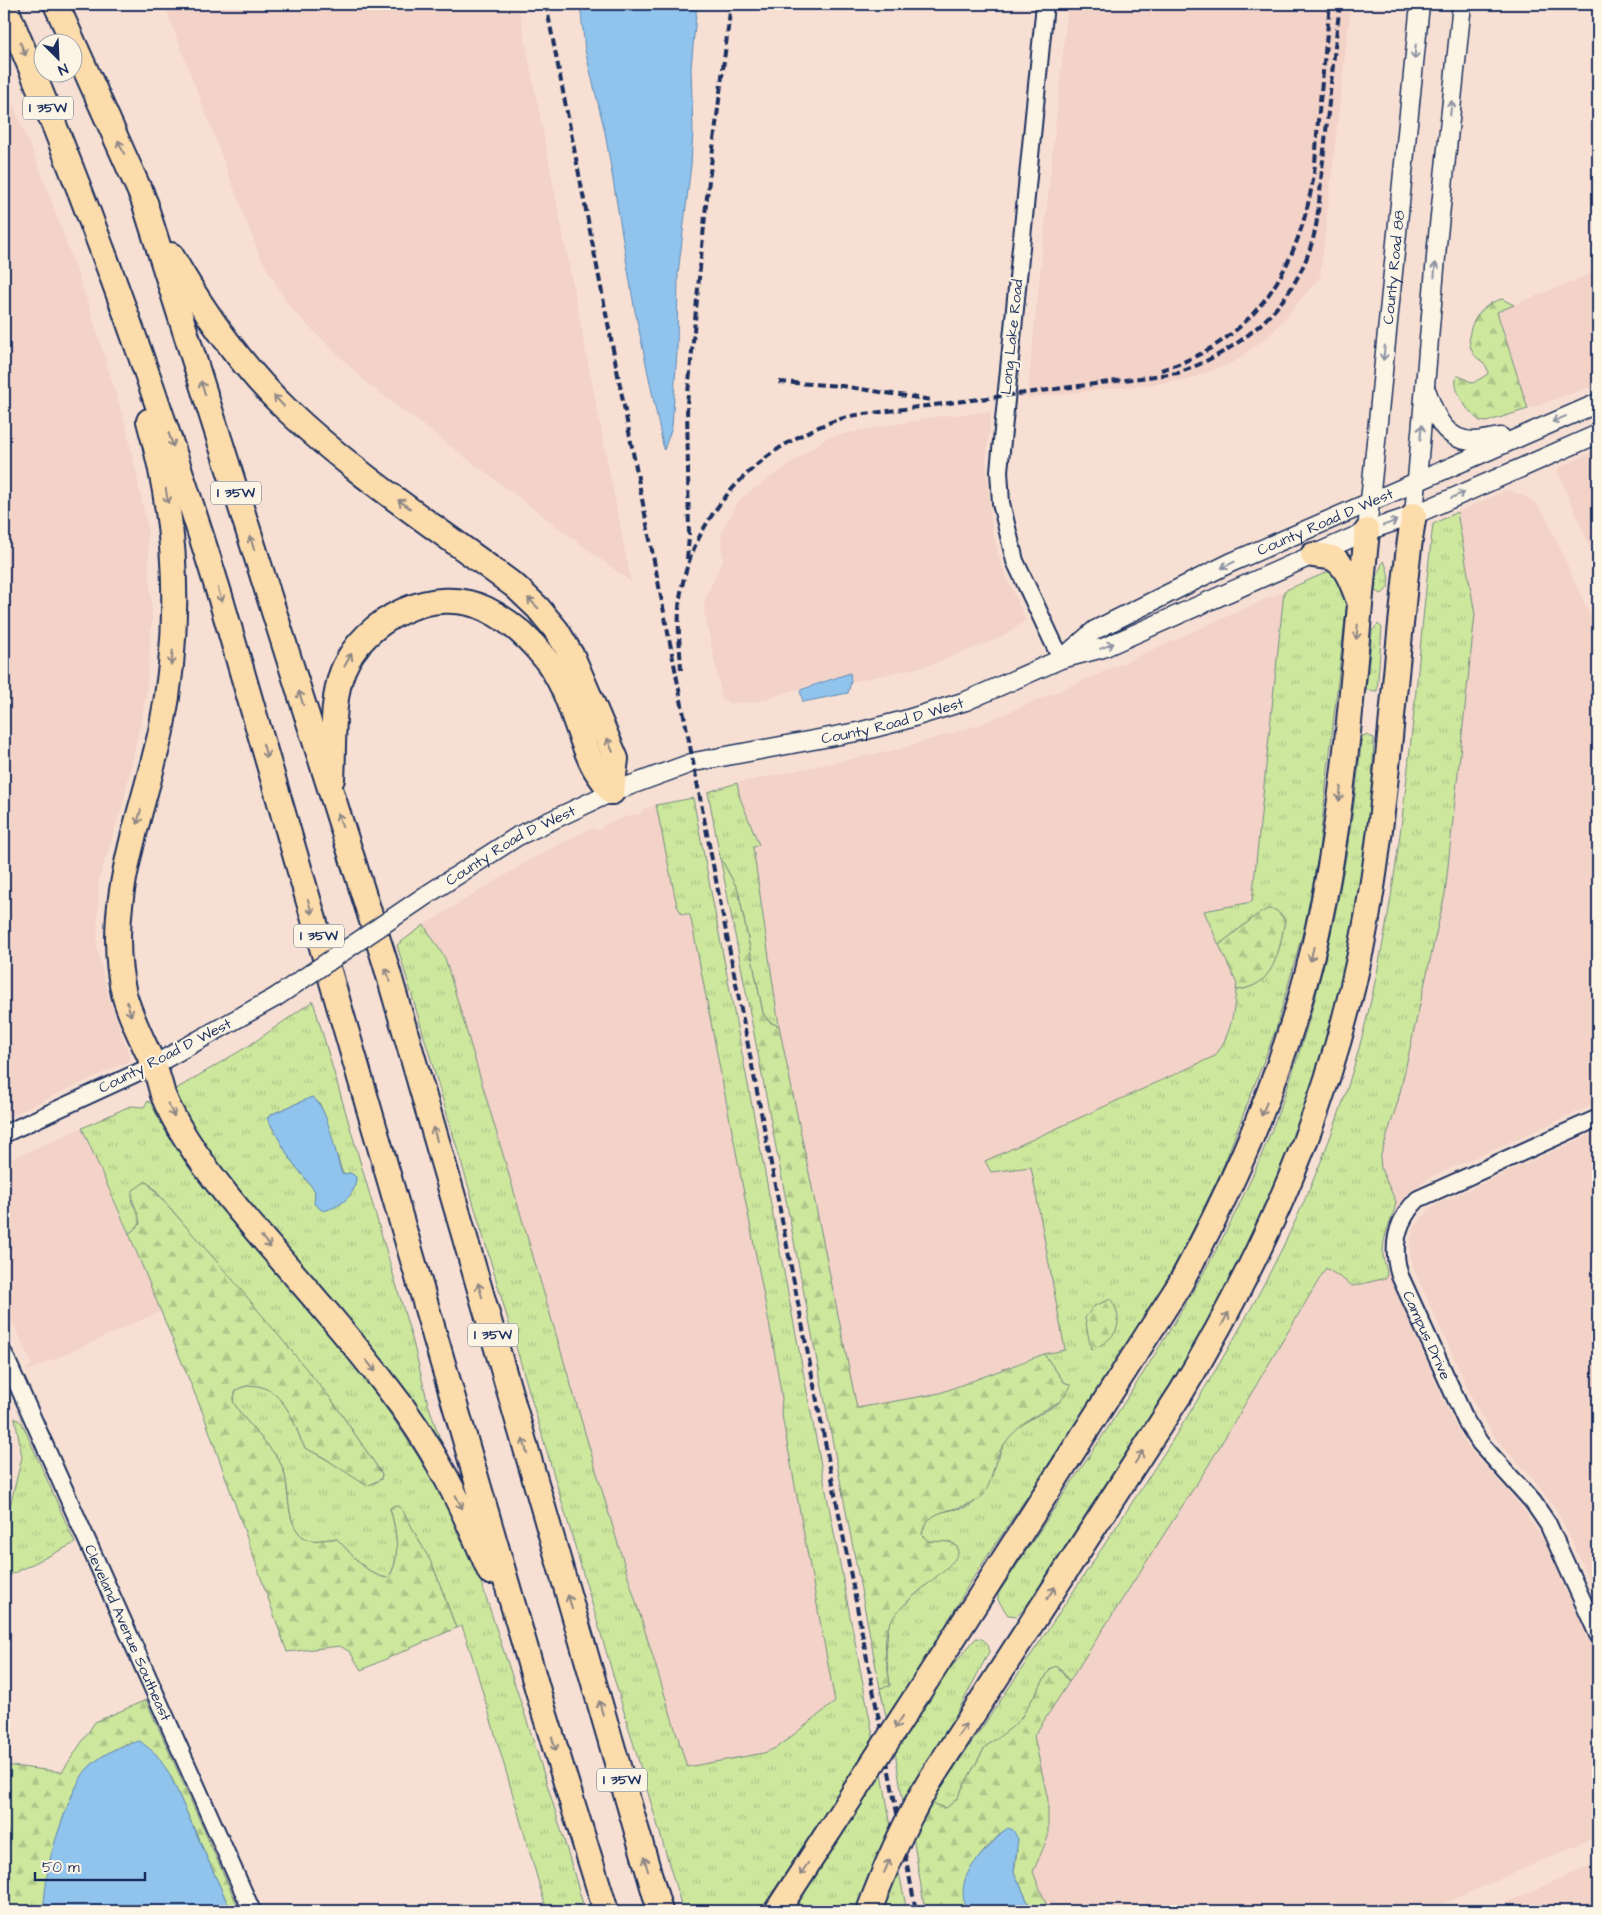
<svg xmlns="http://www.w3.org/2000/svg" width="1602" height="1915" viewBox="0 0 1602 1915" font-family="'Architects Daughter',sans-serif">
<defs>
<pattern id="grass-tufts" width="24" height="20" patternUnits="userSpaceOnUse" patternTransform="scale(1.25)"><rect width="24" height="20" fill="#cde79d"/><path d="M3 7l-1-3M5 7V3M7 7l1-3M15 17l-1-3M17 17v-4M19 17l1-3" fill="none" stroke="#afc68a"/></pattern>
<pattern id="forest-firs" width="22" height="20" patternUnits="userSpaceOnUse" patternTransform="scale(1.25)"><rect width="22" height="20" fill="#cde79d"/><path d="M5 1l3.5 6h-7zM16 11l3.5 6h-7z" fill="#afc68a"/></pattern>
</defs>
<rect width="100%" height="100%" fill="#f7e0d3"/>
<filter id="ink" filterUnits="userSpaceOnUse"><feTurbulence type="fractalNoise" baseFrequency=".02" numOctaves="2"/><feDisplacementMap in="SourceGraphic" scale="10" xChannelSelector="R" yChannelSelector="G"/><feConvolveMatrix kernelMatrix="1 2 1 2 8 2 1 2 1" color-interpolation-filters="sRGB"/></filter>
<g filter="url(#ink)">
<g fill="#f3d2c7">
<path d="M164,4H518L631,582L368,384L290,308L260,257Z"/>
<path d="M1068,4H1351L1320,277L1273,332L1234,362L1187,380L1027,398Z"/>
<path d="M4,83L41,172L90,309L127,430L147,525L152,618L146,696L123,804L99,879L97,947L108,995L131,1060L4,1119Z"/>
<path d="M1598,271V384L1528,409L1496,312Z"/>
<path d="M991,412L986,462L992,529L1000,561L1026,621L1001,637L933,664L851,682L849,673L756,702L729,703L722,698L704,610L705,599L723,560L721,533L740,499L828,437L940,416Z"/>
<path d="M1598,450V566L1558,472L1559,467Z"/>
<path d="M1507,490L1524,496L1534,502L1545,515L1598,634V1103L1429,1178L1405,1197L1395,1210L1396,1202L1381,1169L1380,1158L1398,1101L1445,894L1475,614L1457,512Z"/>
<path d="M1284,591L1252,902L1204,911L1237,984L1233,1016L1223,1046L1215,1056L1205,1061L985,1161L991,1172L1031,1166L1066,1350L1036,1356L940,1393L857,1409L779,1026L753,846L759,845L740,798L737,783L899,749L976,726L1094,676Z"/>
<path d="M656,805L677,906L691,919L772,1338L782,1398L781,1410L835,1702L778,1747L764,1753L687,1767L614,1531L445,958L424,925L533,858L566,841L592,828L600,830L604,825L635,814H640L645,808Z"/>
<path d="M82,1128L161,1311L26,1372L27,1368L32,1365L6,1307L4,1296V1162Z"/>
<path d="M1598,1131V1598L1557,1510L1531,1477L1496,1439L1478,1411L1414,1270L1410,1256V1240L1414,1228L1431,1207Z"/>
<path d="M1327,1268L1386,1278L1388,1273L1450,1415L1467,1446L1522,1507L1545,1543L1598,1661V1836L1427,1911H1049L1033,1872L1048,1837V1800L1034,1736L1208,1466Z"/>
<path d="M1598,1862V1911H1487Z"/>
</g>
<g fill="url(#grass-tufts)" stroke="#748b7e" fill-rule="evenodd">
<path d="M1457,512L1475,614L1445,894L1398,1101L1380,1158L1381,1169L1396,1202C1393,1220 1382,1235 1383,1255C1383,1263 1389,1270 1386,1278L1353,1286L1326,1268L1208,1466L1069,1682L1061,1669L1051,1668L1021,1718L1012,1728L985,1747L956,1800L946,1808L931,1803L936,1794C998,1706 1057,1616 1116,1527C1213,1380 1306,1233 1355,1063C1405,887 1412,705 1433,524Z"/>
<path d="M1383,561C1389,568 1389,579 1388,588L1382,594L1375,591L1377,577Z"/>
<path d="M1332,570L1338,574L1347,601L1318,858L1305,924L1276,1029L1220,1175L1181,1254L1139,1328L969,1584L924,1665L887,1721L880,1688L890,1685L886,1653L888,1627L895,1613L934,1578L951,1542L928,1541L922,1535C926,1503 959,1516 976,1501C996,1483 994,1453 1012,1433C1024,1420 1043,1414 1057,1404C1063,1400 1067,1391 1071,1385L1064,1382L1044,1354L1065,1350L1031,1167L991,1172L985,1161L1215,1056C1230,1037 1234,1014 1236,990C1274,987 1279,951 1285,920L1281,914H1258L1219,945L1204,911L1252,902L1284,591Z"/>
<path d="M1378,624L1382,628L1377,691L1366,690L1372,631Z"/>
<path d="M1366,735L1374,738L1371,817L1351,947L1323,1060L1271,1202L1214,1317L1025,1608L1017,1616L1008,1615L998,1600V1594C1064,1492 1135,1392 1196,1286C1296,1115 1342,931 1362,736Z"/>
<path d="M737,783L740,798L759,845L753,847L779,1026L769,1022L763,1013L738,890L720,857L708,792Z"/>
<path d="M693,798L874,1741L760,1911H683L397,945L424,925L445,958L614,1531L687,1767L764,1753L778,1747L835,1702L781,1410L782,1398L772,1338L691,919L689,914H682L677,906L656,805Z"/>
<path d="M313,1001L413,1342L428,1404L451,1471L210,1160L171,1092L250,1045ZM312,1097L320,1104L343,1174L351,1173L356,1178L354,1189L341,1204L315,1200V1191L290,1159L267,1118L272,1114Z"/>
<path d="M148,1101C172,1120 190,1166 211,1194C302,1300 396,1402 458,1528C479,1568 490,1612 505,1655C534,1740 560,1825 585,1911H547L473,1659L462,1626L456,1628L433,1566L390,1508C396,1529 402,1559 388,1578C367,1576 351,1553 337,1539C327,1538 312,1544 303,1537C285,1522 290,1492 284,1472C278,1450 245,1425 233,1401L236,1390C260,1377 280,1393 291,1416C297,1427 299,1438 305,1448C329,1459 348,1475 373,1484L381,1479L382,1474L331,1399L150,1184L131,1201L139,1215L140,1224L129,1234L82,1128L130,1106L144,1107Z"/>
<path d="M15,1418L22,1423L75,1543L4,1578V1555L10,1506L22,1457Z"/>
<path d="M976,1638C984,1638 990,1644 989,1652L948,1730L903,1802L895,1752L944,1676Z"/>
<path d="M882,1773L891,1827L872,1868L857,1911H791Z"/>
<path d="M898,1868L907,1911H880Z"/>
</g>
<g fill="url(#forest-firs)" stroke="#748b7e">
<path d="M1502,299L1514,305L1497,312L1528,409L1486,422L1480,421C1468,412 1451,390 1457,375L1473,383L1488,374C1488,362 1479,362 1473,353C1461,331 1480,304 1502,299Z"/>
<path d="M720,857L738,890L763,1013L769,1022L779,1026L857,1408L940,1393L1044,1354L1064,1382L1071,1385C1065,1401 1055,1404 1041,1412C1025,1422 1009,1434 1000,1451C991,1467 993,1491 976,1501C957,1512 926,1507 922,1535L928,1541C937,1543 956,1538 958,1550C962,1565 896,1600 888,1628C882,1646 888,1667 890,1686L880,1688Z"/>
<path d="M1268,909L1276,910L1285,920C1279,951 1275,987 1236,990L1237,984L1219,945L1258,914Z"/>
<path d="M146,1181L233,1280L331,1399L382,1474L381,1479L367,1486L323,1457L305,1448C299,1438 297,1427 291,1416C280,1394 260,1377 236,1390L233,1401C245,1425 278,1450 284,1472C290,1493 285,1522 303,1537C312,1544 327,1538 337,1539C351,1553 367,1576 388,1578C402,1560 396,1529 390,1508L395,1505L402,1509L433,1566L456,1628L361,1670L350,1652L340,1646L287,1652L204,1416L129,1234L140,1224C139,1211 131,1204 132,1191Z"/>
<path d="M1111,1299C1126,1325 1116,1339 1091,1350L1085,1318L1094,1306Z"/>
<path d="M1057,1666L1069,1682L1034,1736L1048,1800V1837L1033,1872L1049,1911H1032L1014,1872L1017,1850L1003,1831C981,1854 956,1876 966,1911H925L913,1837L931,1803L946,1808L956,1800L985,1747L1011,1728L1021,1718L1051,1668Z"/>
<path d="M146,1700L240,1911H231L169,1773L126,1743C112,1751 94,1759 85,1772C59,1811 49,1866 43,1911H4V1765L62,1772L95,1722Z"/>
</g>
<g fill="#90c4ed" stroke="#6188b4">
<path d="M580,4H697L691,68L693,130L691,165L678,274L677,351L672,427L664,450L634,306L605,132L585,50Z"/>
<path d="M850,673L851,682L848,693L803,702L800,690Z"/>
<path d="M312,1097C329,1107 335,1156 342,1174L351,1173L356,1177C356,1196 340,1207 323,1211L314,1204L315,1191L290,1159L267,1118L272,1114Z"/>
<path d="M140,1741L156,1754L169,1773L231,1911H43C45,1896 46,1880 49,1865C52,1846 74,1783 87,1769C102,1754 120,1745 140,1741Z"/>
<path d="M1008,1828L1013,1830L1018,1839L1014,1872L1032,1911H966C957,1880 970,1866 991,1845C996,1839 1001,1832 1008,1828Z"/>
</g>
<g fill="none" stroke-linecap="round" stroke-linejoin="round">
<defs>
<g id="tertiary">
<path d="M1045,4L999,471L1001,503L1015,561L1061,659"/>
<path id="s1" d="M1598,1118L1418,1199C1396,1221 1391,1247 1400,1276L1466,1421L1480,1443L1533,1502L1548,1524L1598,1635"/>
<path d="M4,1134L154,1065"/>
<path id="s2" d="M4,1354L252,1911"/>
</g>
<g id="secondary">
<path d="M1427,392C1435,416 1445,441 1474,441C1483,441 1492,438 1501,437"/>
<path d="M1414,515L1437,245L1462,4"/>
<path id="s3" d="M1367,531L1420,4"/>
<path id="s4" d="M1065,656L1095,630L1230,563L1598,403"/>
<path id="s5" d="M428,894L518,836L612,792L694,762L862,731L901,721L966,701L1061,659L1103,648L1367,531L1414,515L1598,434"/>
<path d="M154,1065L276,997"/>
</g>
<g id="motorway">
<path d="M4,4C87,198 158,395 220,596L545,1715L606,1911"/>
<path d="M56,4L146,205"/>
<path d="M141,192L385,962L660,1911"/>
<path d="M171,255C203,311 239,364 286,409C356,476 439,529 516,587L538,608L557,631L573,658L616,759L612,792"/>
<path d="M149,421C178,523 182,627 161,731C142,817 103,904 124,994C131,1019 143,1041 153,1064C158,1074 160,1085 163,1095C169,1110 178,1126 187,1140C210,1176 237,1208 265,1241C307,1289 349,1337 388,1388C432,1443 463,1507 490,1572"/>
<path d="M1313,555C1319,556 1329,556 1334,559C1348,567 1353,587 1359,601"/>
<path d="M332,779C334,745 331,700 343,670C364,619 434,584 486,609C508,620 529,638 544,657C571,690 575,731 594,767C599,776 606,784 612,792"/>
<path d="M926,1681L1180,1284C1244,1167 1295,1045 1321,914C1347,789 1354,659 1367,531"/>
<path d="M936,1771L1182,1391C1278,1231 1346,1067 1373,881C1386,796 1392,710 1401,624C1405,588 1407,551 1414,515"/>
<path d="M777,1911L831,1828"/>
</g>
</defs>
<use href="#tertiary" stroke="#1b2f5e" stroke-width="20"/>
<use href="#secondary" stroke="#1b2f5e" stroke-width="21"/>
<use href="#motorway" stroke="#1b2f5e" stroke-width="28"/>
<use href="#tertiary" stroke="#fcf5e5" stroke-width="16"/>
<use href="#secondary" stroke="#fcf5e5" stroke-width="18"/>
<use href="#motorway" stroke="#fddcac" stroke-width="24"/>
<g stroke="#1b2f5e" stroke-width="4" stroke-dasharray="8 4" stroke-linecap="butt">
<path d="M546,4L916,1911"/>
<path d="M1161,370C1249,343 1294,277 1311,190C1316,168 1316,144 1318,121C1322,82 1326,43 1330,4"/>
<path d="M779,382L842,386L931,400"/>
<path d="M687,559L689,537L687,404L706,205L731,4"/>
<path d="M681,670C680,646 677,621 680,598C693,509 766,439 850,416L1178,373C1246,348 1301,301 1316,226C1320,201 1321,175 1324,151C1329,102 1334,53 1340,4"/>
</g>
<defs>
<path id="secondary-bridge" d="M276,997L428,894"/>
<g id="motorway-bridge">
<path d="M831,1828L926,1681"/>
<path d="M869,1911C887,1862 908,1815 936,1771"/>
</g>
</defs>
<use href="#secondary-bridge" stroke="#1b2f5e" stroke-width="21" stroke-linecap="butt"/>
<use href="#motorway-bridge" stroke="#1b2f5e" stroke-width="28" stroke-linecap="butt"/>
<use href="#secondary-bridge" stroke="#fcf5e5" stroke-width="18"/>
<use href="#motorway-bridge" stroke="#fddcac" stroke-width="24"/>
</g>
<defs><path id="oneway-shaft" d="M-6 0H5M1.5-3L5.5 0L1.5 3" fill="none" stroke-width="1.6" stroke-linecap="round" stroke-linejoin="round" transform="scale(1.25)"/></defs>
<g stroke="#8c8685">
<use href="#oneway-shaft" transform="translate(23 49) rotate(67)"/>
<use href="#oneway-shaft" transform="translate(121 147) rotate(-114)"/>
<use href="#oneway-shaft" transform="translate(203 388) rotate(-108)"/>
<use href="#oneway-shaft" transform="translate(279 401) rotate(-133)"/>
<use href="#oneway-shaft" transform="translate(171 440) rotate(71)"/>
<use href="#oneway-shaft" transform="translate(167 496) rotate(80)"/>
<use href="#oneway-shaft" transform="translate(404 504) rotate(-144)"/>
<use href="#oneway-shaft" transform="translate(252 543) rotate(-108)"/>
<use href="#oneway-shaft" transform="translate(220 595) rotate(73)"/>
<use href="#oneway-shaft" transform="translate(533 603) rotate(-135)"/>
<use href="#oneway-shaft" transform="translate(1357 632) rotate(96)"/>
<use href="#oneway-shaft" transform="translate(172 658) rotate(96)"/>
<use href="#oneway-shaft" transform="translate(348 660) rotate(-61)"/>
<use href="#oneway-shaft" transform="translate(301 698) rotate(-108)"/>
<use href="#oneway-shaft" transform="translate(610 745) rotate(-112)"/>
<use href="#oneway-shaft" transform="translate(265 751) rotate(74)"/>
<use href="#oneway-shaft" transform="translate(1340 794) rotate(97)"/>
<use href="#oneway-shaft" transform="translate(139 817) rotate(104)"/>
<use href="#oneway-shaft" transform="translate(340 820) rotate(-108)"/>
<use href="#oneway-shaft" transform="translate(310 907) rotate(74)"/>
<use href="#oneway-shaft" transform="translate(1312 954) rotate(103)"/>
<use href="#oneway-shaft" transform="translate(388 975) rotate(-106)"/>
<use href="#oneway-shaft" transform="translate(129 1009) rotate(73)"/>
<use href="#oneway-shaft" transform="translate(1264 1109) rotate(112)"/>
<use href="#oneway-shaft" transform="translate(171 1110) rotate(63)"/>
<use href="#oneway-shaft" transform="translate(435 1134) rotate(-106)"/>
<use href="#oneway-shaft" transform="translate(266 1242) rotate(50)"/>
<use href="#oneway-shaft" transform="translate(480 1290) rotate(-106)"/>
<use href="#oneway-shaft" transform="translate(1225 1319) rotate(-62)"/>
<use href="#oneway-shaft" transform="translate(371 1366) rotate(51)"/>
<use href="#oneway-shaft" transform="translate(525 1446) rotate(-106)"/>
<use href="#oneway-shaft" transform="translate(1139 1457) rotate(-57)"/>
<use href="#oneway-shaft" transform="translate(459 1502) rotate(63)"/>
<use href="#oneway-shaft" transform="translate(1051 1593) rotate(-57)"/>
<use href="#oneway-shaft" transform="translate(570 1602) rotate(-106)"/>
<use href="#oneway-shaft" transform="translate(601 1708) rotate(-106)"/>
<use href="#oneway-shaft" transform="translate(899 1722) rotate(123)"/>
<use href="#oneway-shaft" transform="translate(962 1730) rotate(-57)"/>
<use href="#oneway-shaft" transform="translate(554 1744) rotate(73)"/>
<use href="#oneway-shaft" transform="translate(646 1864) rotate(-106)"/>
<use href="#oneway-shaft" transform="translate(887 1866) rotate(-67)"/>
<use href="#oneway-shaft" transform="translate(804 1869) rotate(123)"/>
</g>
<g stroke="#8c92a2">
<use href="#oneway-shaft" transform="translate(1415 52) rotate(96)"/>
<use href="#oneway-shaft" transform="translate(1451 108) rotate(-84)"/>
<use href="#oneway-shaft" transform="translate(1435 270) rotate(-85)"/>
<use href="#oneway-shaft" transform="translate(1384 353) rotate(96)"/>
<use href="#oneway-shaft" transform="translate(1559 419) rotate(157)"/>
<use href="#oneway-shaft" transform="translate(1421 432) rotate(-85)"/>
<use href="#oneway-shaft" transform="translate(1458 495) rotate(-24)"/>
<use href="#oneway-shaft" transform="translate(1390 523) rotate(-20)"/>
<use href="#oneway-shaft" transform="translate(1228 565) rotate(154)"/>
<use href="#oneway-shaft" transform="translate(1107 646) rotate(-22)"/>
</g>
</g>
<g text-anchor="middle" dominant-baseline="central" stroke-width="4" stroke-linejoin="round" paint-order="stroke">
<g fill="#fcf5e5" stroke="#5e6a86" stroke-width="1">
<rect x="23" y="96.5" width="50" height="23" rx="4"/>
<rect x="211" y="481.5" width="50" height="23" rx="4"/>
<rect x="294" y="924.5" width="50" height="23" rx="4"/>
<rect x="468" y="1323.5" width="50" height="23" rx="4"/>
<rect x="597" y="1768.5" width="50" height="23" rx="4"/>
</g>
<g font-size="14" font-weight="bold" fill="#1b2f5e">
<text x="48" y="108">I 35W</text>
<text x="236" y="493">I 35W</text>
<text x="319" y="936">I 35W</text>
<text x="493" y="1335">I 35W</text>
<text x="622" y="1780">I 35W</text>
</g>
<g font-size="15" fill="#1b2f5e" stroke="#fcf5e5">
<text stroke="none"><textPath href="#s3" startOffset="265">County Road 88</textPath></text>
<text transform="translate(1012 337) rotate(-84)">Long Lake Road</text>
<text stroke="none"><textPath href="#s4" startOffset="294">County Road D West</textPath></text>
<text stroke="none"><textPath href="#s5" startOffset="501">County Road D West</textPath></text>
<text stroke="none"><textPath href="#s5" startOffset="96">County Road D West</textPath></text>
<text transform="translate(165 1056) rotate(-27)">County Road D West</text>
<text stroke="none"><textPath href="#s1" startOffset="346">Campus Drive</textPath></text>
<text stroke="none"><textPath href="#s2" startOffset="305">Cleveland Avenue Southeast</textPath></text>
</g>
</g>
<rect width="1602" height="1915" fill="none" stroke="#fcf5e5" stroke-width="20"/>
<rect x="10" y="10" width="1582" height="1895" fill="none" stroke="#1b2f5e" stroke-width="2" filter="url(#ink)"/>
<g transform="translate(58 58) rotate(156)"><circle r="24" fill="#fcf5e5" stroke="#a2a6af"/>
<path d="M0-4L9 19L0 12L-9 19Z" fill="#1b2f5e"/>
<text y="-8" font-size="14" font-weight="bold" text-anchor="middle" fill="#1b2f5e">N</text>
</g>
<path d="M35 1872v8h110v-8" fill="none" stroke="#1b2f5e" stroke-width="2.5"/>
<text x="42" y="1872" font-size="15" fill="#1b2f5e" stroke="#fcf5e5" stroke-width="4" paint-order="stroke">50 m</text>
</svg>
